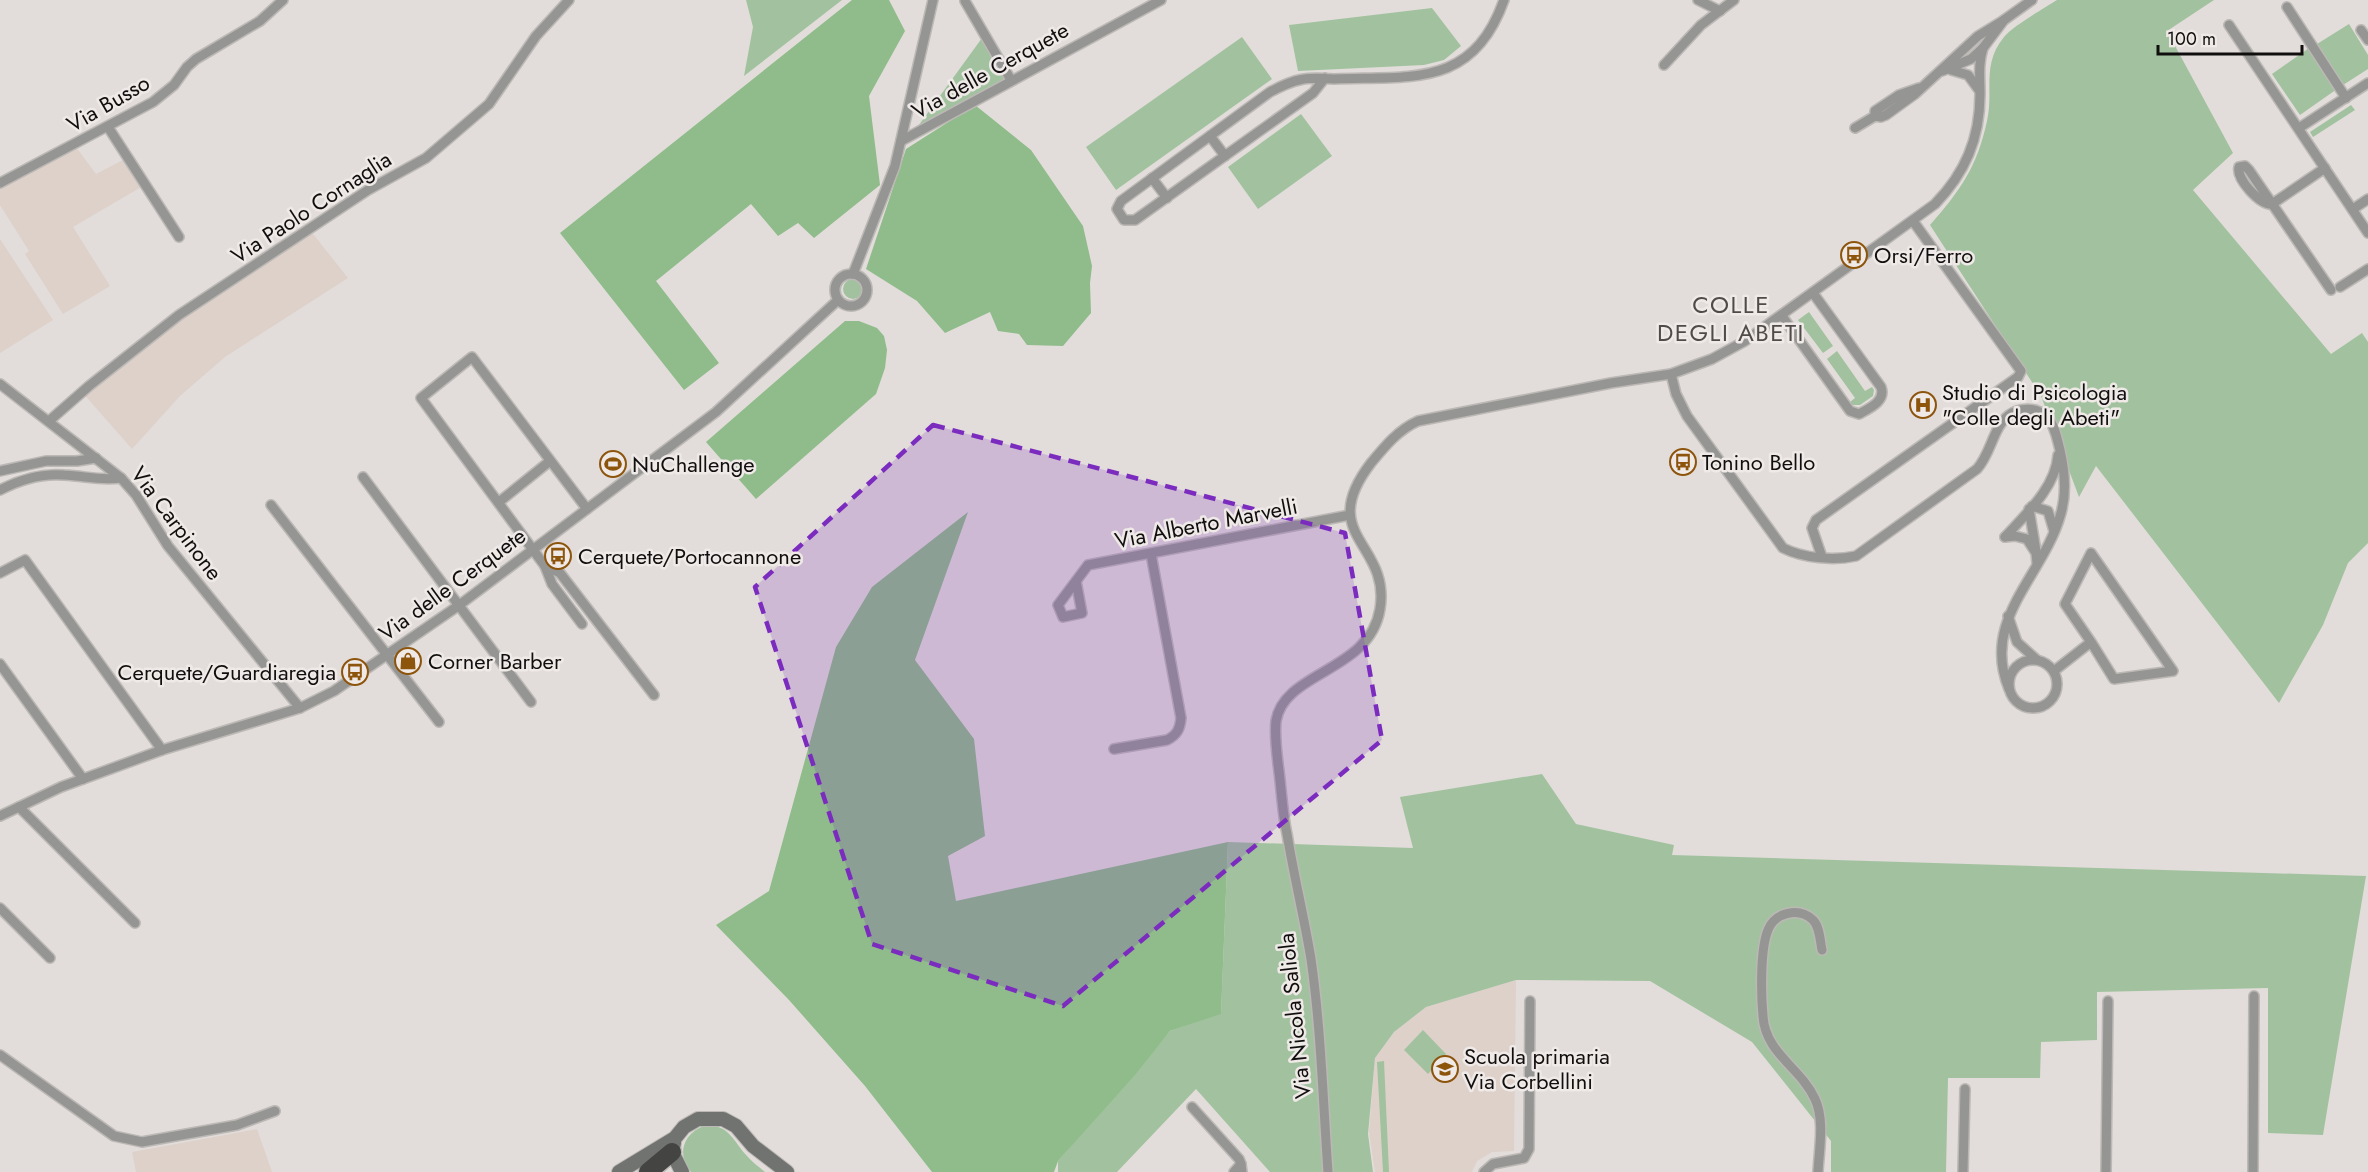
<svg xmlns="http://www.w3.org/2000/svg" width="2368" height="1172" viewBox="0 0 2368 1172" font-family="Jost,sans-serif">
<rect width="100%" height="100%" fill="#e2ddda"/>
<g fill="#ddd1ca">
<path d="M76,147L96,174L125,159L143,186L73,227L110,286L63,314L25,254L29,251L0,205V186Z"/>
<path d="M310,230L348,278L225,357L180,396L132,449L82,392L179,315Z"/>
<path d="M0,239L53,320L0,353Z"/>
<path d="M1516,980L1514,1151L1492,1152L1477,1161L1472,1172H1375L1369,1132L1375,1058L1394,1032L1426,1007Z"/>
<path d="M257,1129L272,1172H136L132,1152Z"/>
</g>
<g fill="#a2c29f">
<path d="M746,0H842L744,76L753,27Z"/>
<path d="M2057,0H2214L2167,31L2233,153L2193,190L2331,354L2362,333L2368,342V543L2348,563L2323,625L2279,703L2096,466L2079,497L2041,396L1930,225C1960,191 1977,167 1987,121C1994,91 1981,65 2004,37C2013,26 2043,9 2057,0Z"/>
<path d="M1432,8L1461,46L1444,60L1424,65L1298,71L1289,25Z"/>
<path d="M2349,24L2368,55V69L2343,85L2317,44Z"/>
<path d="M1242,37L1272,79L1116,190L1086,147Z"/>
<path d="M982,38L1004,79L916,129Z"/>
<path d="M2309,48L2337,89L2300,115L2272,74Z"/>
<path d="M2351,105L2355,110L2313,137L2310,132Z"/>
<path d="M1301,114L1332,156L1258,209L1228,167Z"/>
<circle cx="853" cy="289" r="10"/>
<path d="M1809,312L1833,346L1823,353L1798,320Z"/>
<path d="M1837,351L1865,391L1872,387L1874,390L1873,396L1860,405H1851L1850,402L1855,398L1827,359Z"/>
<path d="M1542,774L1576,824L1674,845L1672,855L2366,876L2323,1135L2268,1133V988L2097,992V1040L2041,1042L2040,1078H1948L1946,1172H1831V1141L1752,1042L1650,981L1516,980L1426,1007L1394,1032L1375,1058L1368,1134L1373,1172H1270L1196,1089L1117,1172H1058V1161L1170,1031L1221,1013L1228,842L1413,848L1400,797Z"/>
<path d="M1423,1030L1446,1054L1428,1074L1404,1050Z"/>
<path d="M1384,1061L1389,1172H1383L1377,1062Z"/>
<path d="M707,1125C729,1125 734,1142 747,1156C752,1162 759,1167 765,1172H691C675,1153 685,1131 707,1125Z"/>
</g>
<g fill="#8fbc8a">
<path d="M852,0H889L905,31L869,96L880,185L814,238L798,223L778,236L751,204L656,281L719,363L684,390L560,233Z"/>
<path d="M975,105L1031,150L1083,226L1092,266L1090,283L1091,313L1063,346L1027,345L1019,334L998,331L990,312L945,333L917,301L866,269L906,149Z"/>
<path d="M845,321H859L877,328L884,336L887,350L885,368L876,394L756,499L706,442Z"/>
<path d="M968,512L915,660L974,739L985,836L948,856L956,901L1228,842L1221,1014L1170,1031L1135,1075L1058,1161L1054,1172H932L865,1086L789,1000L716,925L769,891L836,647L872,587Z"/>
</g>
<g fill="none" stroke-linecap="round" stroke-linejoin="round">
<defs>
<g id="street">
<path d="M1698,0L1720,11"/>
<path d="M965,1L1011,80"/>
<path d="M2287,7L2346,98"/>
<path d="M2229,25L2368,233"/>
<path d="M2361,30L2368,40"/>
<path d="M1664,65L1701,25L1734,0"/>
<path d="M1951,70L1968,75L1979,90"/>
<path d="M1942,71L1971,59L1983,48L2004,20L2032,0"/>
<path d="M1325,78L1313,93L1135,220H1124L1117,209L1121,201L1270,92C1296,78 1306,77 1334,79C1412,76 1473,88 1504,0"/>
<path d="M1875,116L1881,117L1886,115L1915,94L1978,36L2004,20"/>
<path d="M108,127L179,237"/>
<path d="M1855,128L1875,116V111L1899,95L1919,88"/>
<path d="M2299,128L2368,83"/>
<path d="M1210,136L1225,156"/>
<path d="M901,141L1161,0"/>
<path d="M1152,178L1167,198"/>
<path d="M0,183L153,102L174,85L187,67L196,59L260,21L283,0"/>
<path d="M2272,204C2260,205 2236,179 2239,167L2245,166L2249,170L2331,290"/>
<path d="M2272,204L2325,168"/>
<path d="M2353,209L2368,199"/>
<path d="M853,274L895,166L933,0"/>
<circle cx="851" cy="290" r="16"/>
<path d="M2340,287L2368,269"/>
<path d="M1782,316L1850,411L1859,414C1870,408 1886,401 1881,387L1813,293"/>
<path d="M1671,374L1676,394L1687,416L1783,548C1803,558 1833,561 1856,556L1977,469C1991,454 1993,427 2009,415C2020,407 2037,407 2047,417C2055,425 2057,439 2060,450C2065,472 2067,492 2061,513C2044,576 1980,619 2009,689"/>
<path d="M0,384L121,478L136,495L168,546L300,708"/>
<path d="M49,421L89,386L179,315L368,190L426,158L489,104L536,36L569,0"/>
<path d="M0,471L46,461H77L96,458"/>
<path d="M363,477L531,702"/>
<path d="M0,490C19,480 42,473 64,475C86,476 99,481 121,478"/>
<path d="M499,502L550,461"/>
<path d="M271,505L439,722"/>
<path d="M2032,506L2048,511L2054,531"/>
<path d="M587,509L472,357L421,398L545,566L560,573L654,695"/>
<path d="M2029,509L2036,551"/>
<path d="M2005,537C2026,514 2056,487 2058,455"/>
<path d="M2005,537L2015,536L2027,539L2036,553L2037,563"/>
<path d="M1822,557L1812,528L1816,520L2018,377L2021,371L1913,221"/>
<path d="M545,566L552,584L582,624"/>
<path d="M0,573L25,560L162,750"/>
<path d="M1076,581L1082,613L1063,617L1058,605L1088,565L1350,515"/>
<path d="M2008,616L2017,642L2037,660"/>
<circle cx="2033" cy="684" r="24"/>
<path d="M0,664L83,779"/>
<path d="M2054,671L2091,642L2065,604L2091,553L2173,671L2114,679L2091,642"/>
<path d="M1114,749L1167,740C1177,735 1180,729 1181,718L1151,554"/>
<path d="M19,807L135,923"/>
<path d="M0,816L61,787L162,750L300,708L334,691L458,606L716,412L838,300"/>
<path d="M0,908L50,958"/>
<path d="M0,1055L114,1136L142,1142L237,1125L275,1111"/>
<path d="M1192,1107L1239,1159L1241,1164"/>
<path d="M1234,1172L1241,1164L1242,1172"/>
<path d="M1328,1172C1323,1101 1321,1029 1311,959C1304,917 1294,876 1287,834C1283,816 1282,798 1280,780C1278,761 1274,740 1276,721C1284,671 1370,672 1380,609C1391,543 1315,536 1371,463C1385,446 1398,430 1418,421L1611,383L1671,374L1712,359L1745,341L1935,204C1965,173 1980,139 1980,94C1980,78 1978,64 1983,48"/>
<path d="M1484,1172L1493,1164L1524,1158L1529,1149L1530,1001"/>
<path d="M1818,1172C1819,1150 1825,1120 1815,1099C1801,1068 1765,1053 1763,1016C1761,995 1760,949 1768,930C1775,912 1799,907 1813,920C1820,927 1820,941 1822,950"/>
<path d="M1963,1172L1965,1089"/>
<path d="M2106,1172L2108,1001"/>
<path d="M2253,1172L2254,996"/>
</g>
<g id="secondary">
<path d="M674,1143L672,1152L682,1172"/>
<path d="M619,1172L675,1138L684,1127L698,1119H723L736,1126L753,1146L787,1172"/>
</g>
<path id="highway" d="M648,1172L672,1152"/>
</defs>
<use href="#street" stroke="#bcb8b5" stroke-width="12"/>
<use href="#secondary" stroke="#bcb8b5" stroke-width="16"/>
<use href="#highway" stroke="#bcb8b5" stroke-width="21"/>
<use href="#street" stroke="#959694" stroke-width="9"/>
<use href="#secondary" stroke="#717370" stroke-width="14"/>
<use href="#highway" stroke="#444542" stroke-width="18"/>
</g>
<path fill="#7b2cbf" fill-opacity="0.2" stroke="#7b2cbf" stroke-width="4.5" stroke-dasharray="12 8" stroke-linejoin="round" d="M933,425L1345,533L1382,740L1063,1006L872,944L755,587Z"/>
<defs>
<symbol id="bus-ring" viewBox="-11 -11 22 22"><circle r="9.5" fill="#efeae8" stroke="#8d540c" stroke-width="1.5"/><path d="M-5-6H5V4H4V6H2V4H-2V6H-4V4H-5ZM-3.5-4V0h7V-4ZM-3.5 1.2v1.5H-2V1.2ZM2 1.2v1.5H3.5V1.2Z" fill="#8d540c"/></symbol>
<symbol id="hospital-ring" viewBox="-11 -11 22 22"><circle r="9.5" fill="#efeae8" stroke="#8d540c" stroke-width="1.5"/><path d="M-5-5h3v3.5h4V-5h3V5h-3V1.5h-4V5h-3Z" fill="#8d540c"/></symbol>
<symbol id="stadium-ring" viewBox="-11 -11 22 22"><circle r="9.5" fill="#efeae8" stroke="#8d540c" stroke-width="1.5"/><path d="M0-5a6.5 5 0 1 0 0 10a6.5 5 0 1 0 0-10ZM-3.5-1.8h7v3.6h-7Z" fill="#8d540c"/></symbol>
<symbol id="shop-ring" viewBox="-11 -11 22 22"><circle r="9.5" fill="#efeae8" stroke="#8d540c" stroke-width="1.5"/><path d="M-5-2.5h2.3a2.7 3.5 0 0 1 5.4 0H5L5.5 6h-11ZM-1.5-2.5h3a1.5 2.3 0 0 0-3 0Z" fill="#8d540c"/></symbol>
<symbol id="school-ring" viewBox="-11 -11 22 22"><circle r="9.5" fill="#efeae8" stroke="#8d540c" stroke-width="1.5"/><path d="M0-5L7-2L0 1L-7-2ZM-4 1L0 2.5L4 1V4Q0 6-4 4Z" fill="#8d540c"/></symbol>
</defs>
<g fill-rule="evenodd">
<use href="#bus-ring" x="1839" y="240" width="30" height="30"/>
<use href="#hospital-ring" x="1908" y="390" width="30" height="30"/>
<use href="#bus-ring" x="1668" y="447" width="30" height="30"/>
<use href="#stadium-ring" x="598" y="449" width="30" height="30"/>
<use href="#bus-ring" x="543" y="541" width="30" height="30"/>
<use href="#shop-ring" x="393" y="646" width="30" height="30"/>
<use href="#bus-ring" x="340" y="657" width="30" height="30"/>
<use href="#school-ring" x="1430" y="1054" width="30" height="30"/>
</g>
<g text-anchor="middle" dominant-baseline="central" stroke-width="5" stroke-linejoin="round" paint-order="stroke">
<g font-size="22" fill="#110f0e" stroke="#efeae8">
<text transform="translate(990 70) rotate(-29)">Via delle Cerquete</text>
<text transform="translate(108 103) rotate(-30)">Via Busso</text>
<text transform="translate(311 207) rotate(-33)">Via Paolo Cornaglia</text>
<text transform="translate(177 523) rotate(53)">Via Carpinone</text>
<text transform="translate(1206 523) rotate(-11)">Via Alberto Marvelli</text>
<text transform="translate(452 584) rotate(-36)">Via delle Cerquete</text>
<text transform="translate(1294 1016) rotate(-96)">Via Nicola Saliola</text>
</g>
<g font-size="22" fill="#110f0e" stroke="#efeae8" text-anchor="start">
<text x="1874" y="255">Orsi/Ferro</text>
<text x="1942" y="392">Studio di Psicologia<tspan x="1942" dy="25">"Colle degli Abeti"</tspan></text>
<text x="1702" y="462">Tonino Bello</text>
<text x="632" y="464">NuChallenge</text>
<text x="578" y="556">Cerquete/Portocannone</text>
<text x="428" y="661">Corner Barber</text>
<text x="336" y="672" text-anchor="end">Cerquete/Guardiaregia</text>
<text x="1464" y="1056">Scuola primaria<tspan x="1464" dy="25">Via Corbellini</tspan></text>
</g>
<g font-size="24" letter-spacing="1.5" fill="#4f4b48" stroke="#efeae8">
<text x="1731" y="304">COLLE<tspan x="1731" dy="28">DEGLI ABETI</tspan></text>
</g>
</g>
<path d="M2158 45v9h144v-9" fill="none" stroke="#110f0e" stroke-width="3"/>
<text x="2167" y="45" font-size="18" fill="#110f0e" stroke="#efeae8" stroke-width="4.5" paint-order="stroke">100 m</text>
</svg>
